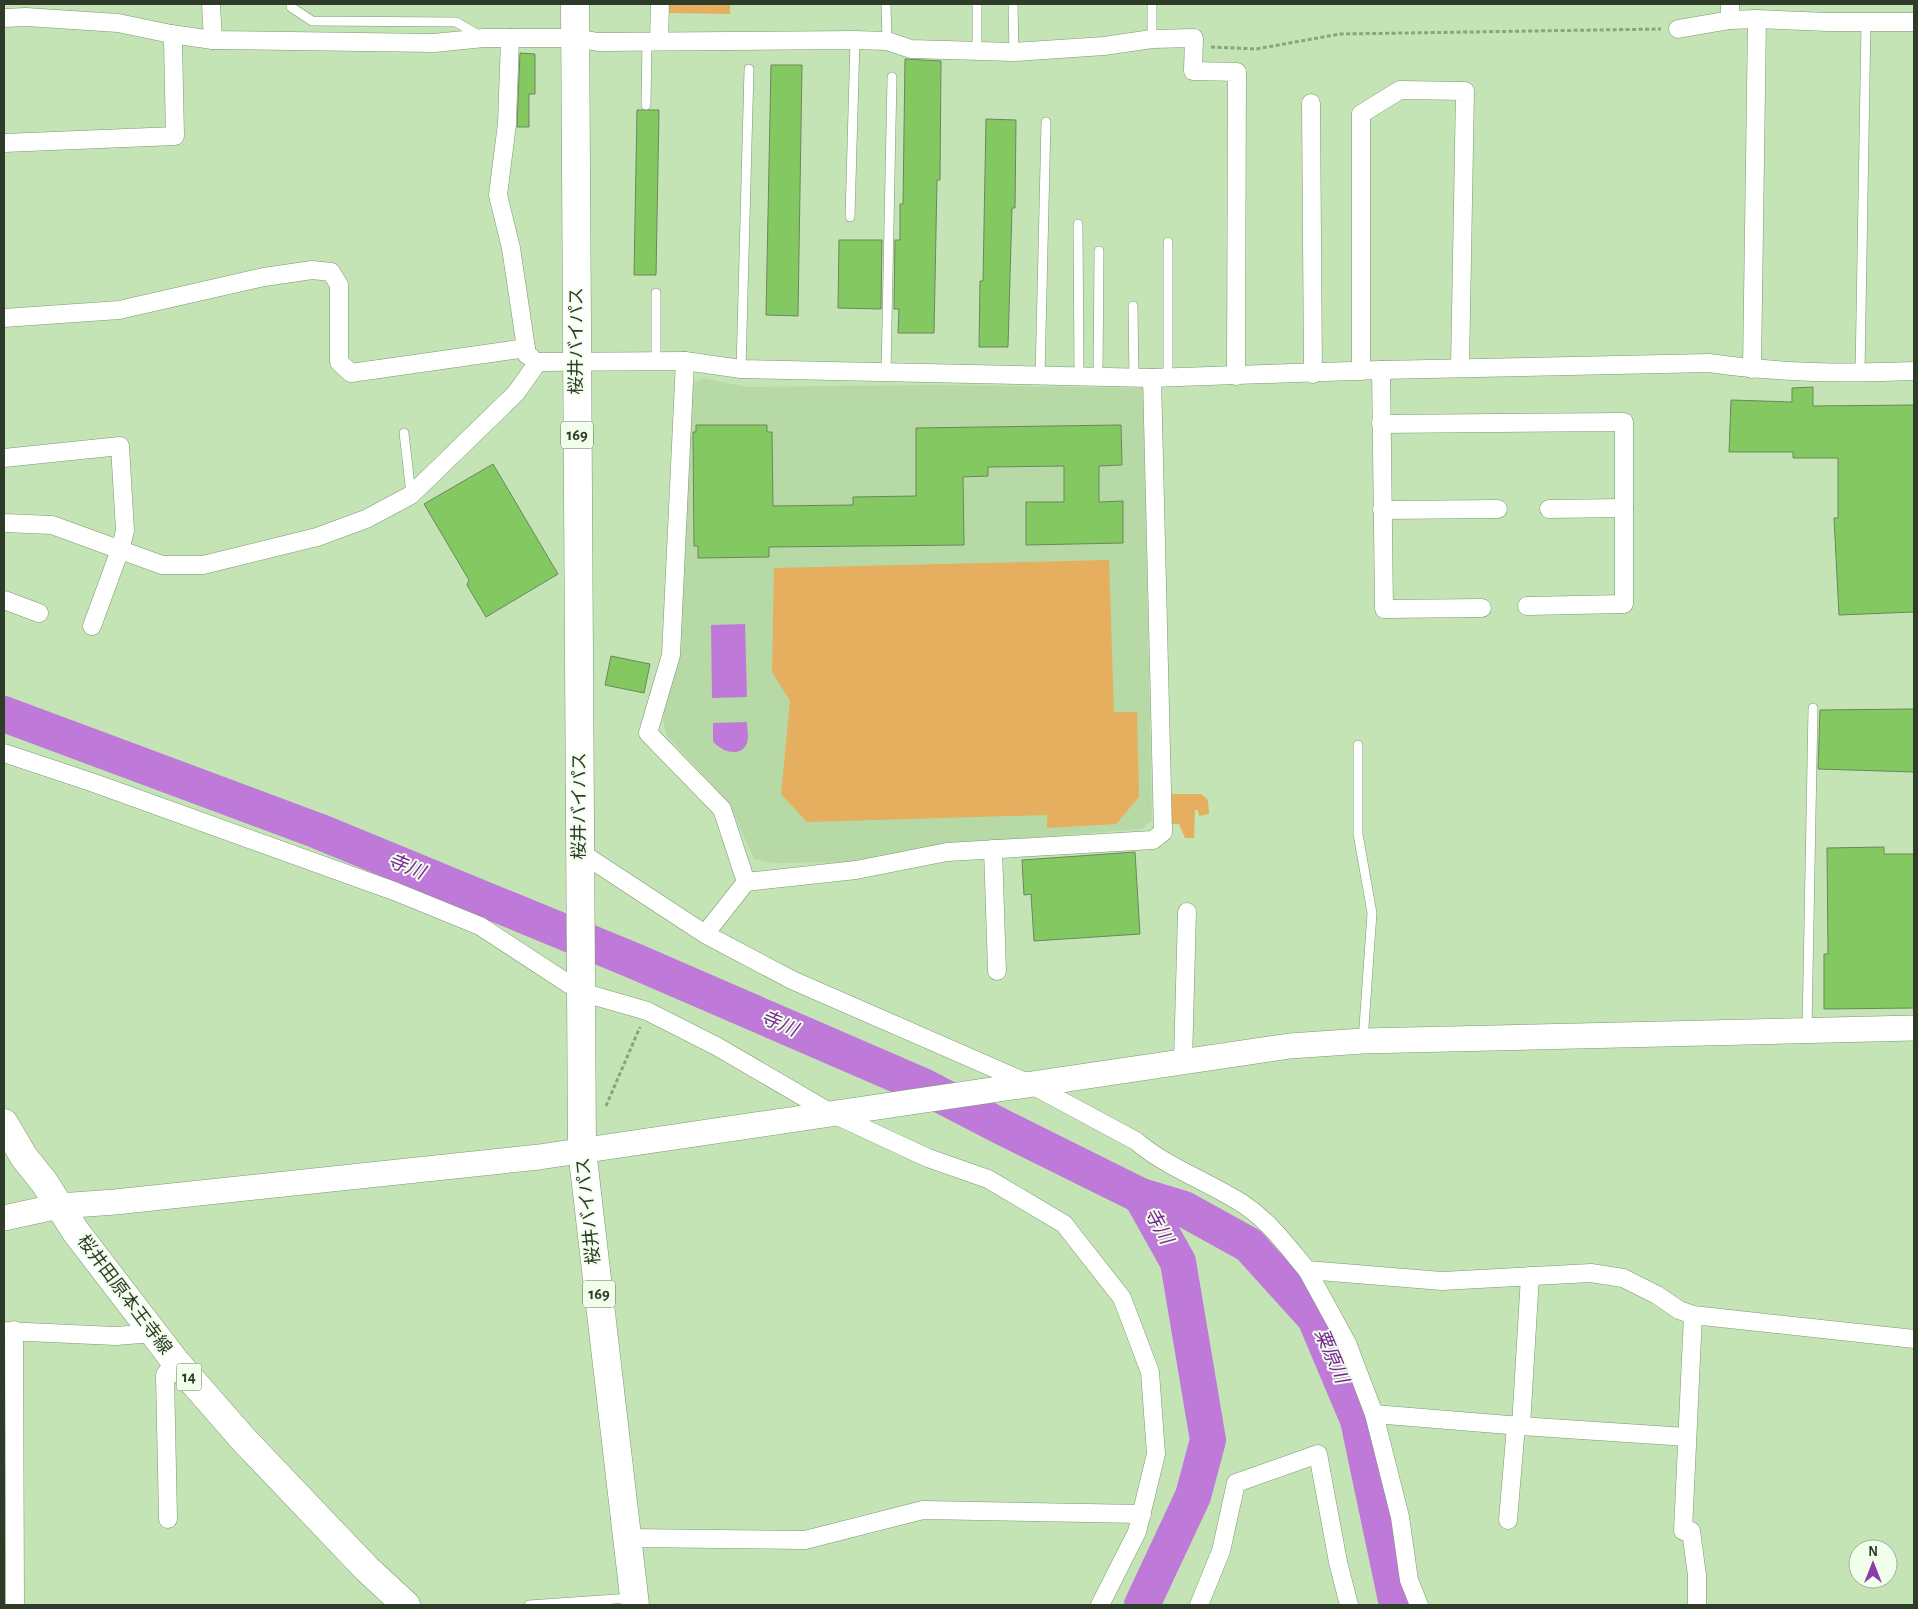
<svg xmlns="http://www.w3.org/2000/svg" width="1918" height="1609" viewBox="0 0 1918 1609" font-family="'Alegreya Sans','Noto Sans JP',sans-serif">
<rect width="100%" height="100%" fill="#c4e4b6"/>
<path fill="#b6d9a5" d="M702,378L747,387L935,385L1143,388L1152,820L1142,829L947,844L852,862L773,863L754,859L729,803L667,736L663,720L692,385Z"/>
<g fill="#e5af5f">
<path d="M665,4H730V14L665,13Z"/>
<path d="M1109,560L1114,712H1137L1139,797L1116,824L1047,828V815L807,822L781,794L790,701L772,672L774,568Z"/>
<path d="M1171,794H1201L1208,800L1209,814L1199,816L1198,810H1195L1194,838H1185L1179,824H1169Z"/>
</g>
<g fill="#be79d9">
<path d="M745,624L747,697L712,698L711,625Z"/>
<path d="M747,722C747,728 749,737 747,743C741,759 720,751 713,741V723Z"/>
</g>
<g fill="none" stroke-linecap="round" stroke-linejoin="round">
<g stroke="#be79d9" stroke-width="36">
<path d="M4,714L318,831L632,960L923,1086L1004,1128L1141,1196L1184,1209L1249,1245L1315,1318L1358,1420L1397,1605"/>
<path d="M1141,1196L1178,1262L1208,1440L1193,1496L1142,1605"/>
</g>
</g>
<g fill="#84c861" stroke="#6a875d">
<path d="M520,53L535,54V94H529V127H517Z"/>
<path d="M905,59L941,61L940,180H937L934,333H898L899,309H894L895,240H900V204H903Z"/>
<path d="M771,65H802L798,316L766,315Z"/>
<path d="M637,110H659L656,275H634Z"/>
<path d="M986,119L1016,120L1015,208H1012L1008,347H979L980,281H983Z"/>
<path d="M839,240H882L881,309L838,308Z"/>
<path d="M1813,387V406L1914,405V612L1839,615L1834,518H1838V458H1793V452H1729L1731,400L1792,402V388Z"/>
<path d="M696,425H767V432H772L773,506L853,505V497L916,496V428L1121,425L1122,465L1099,466V502L1123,501V543L1026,545V502H1064V466L988,467V476L963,477L964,545L769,547V557L698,558V546H694L693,432H696Z"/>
<path d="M493,464L558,574L486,617L467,585L469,580L424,504Z"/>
<path d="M611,656L650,664L644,693L605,685Z"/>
<path d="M1914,709V772L1818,769L1820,710Z"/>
<path d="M1884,847V854H1914V1008L1824,1009V954H1828L1827,848Z"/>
<path d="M1135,852L1140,934L1034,941L1031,894L1024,895L1022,860Z"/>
</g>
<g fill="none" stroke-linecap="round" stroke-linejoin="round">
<defs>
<g id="lane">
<path d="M291,4V7L312,21L456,22L482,37"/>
<path d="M886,4L887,41"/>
<path d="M977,4V51"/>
<path d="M1013,4L1014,52"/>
<path d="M1152,39V4"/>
<path d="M646,105L647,41"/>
<path d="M850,217L855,40"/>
<path d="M1078,224L1079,377"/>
<path d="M1168,242V378"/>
<path d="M1133,306L1134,378"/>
<path d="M656,361V293"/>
<path d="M741,369L749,69"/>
<path d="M886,372L892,77"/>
<path d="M1860,373L1866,22"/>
<path d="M1040,376L1046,122"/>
<path d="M1098,377L1099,251"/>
<path d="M404,433L411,494"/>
<path d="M1358,745V834L1372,913L1363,1041"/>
<path d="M1807,1029L1813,708"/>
<path d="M529,1605L631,1598"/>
</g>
<g id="street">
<path d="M211,4L213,40"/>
<path d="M4,18L26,17L118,23L171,34L213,40L434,43L484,38H575L598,42L855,40L887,41L911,49L1014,52L1104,46L1152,39L1194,38L1193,71L1237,72L1236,376"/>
<path d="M1730,20V4"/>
<path d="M1678,29L1730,20L1757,19L1828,22H1914"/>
<path d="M510,38L507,124L498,195L511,248L527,355L531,357"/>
<path d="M659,41L660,4"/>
<path d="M1311,103L1313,374"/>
<path d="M4,143L175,136L173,42L171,34"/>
<path d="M4,318L119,310L264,277L312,270L331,272L339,285V362L351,373L526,348"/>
<path d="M685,361L671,655L648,733L722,809L746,882L856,870L947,852L1153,840L1163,832L1152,378"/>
<path d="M1752,369L1757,19"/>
<path d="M1381,370L1384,609L1482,608"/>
<path d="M1361,371V114L1400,90L1465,91L1460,368"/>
<path d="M1381,424L1624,422V604L1527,606"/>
<path d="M4,458L120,446L125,531L120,550L92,626"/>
<path d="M1549,509L1624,508"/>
<path d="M1382,510L1498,509"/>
<path d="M4,523L52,525L162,565H203L317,537L366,519L411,495L516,393L538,362L685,361L741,369L1152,378L1381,370L1709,363C1777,373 1846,374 1914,371"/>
<path d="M4,600L39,613"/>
<path d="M4,753L94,783L394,891L480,926L581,992L647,1011L718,1047L831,1113L928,1158L988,1179L1064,1224L1122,1298L1150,1372L1156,1454L1137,1532L1100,1605"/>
<path d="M993,849L997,971"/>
<path d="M580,852L705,934"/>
<path d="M746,882L705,934L792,980L1030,1084L1136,1141C1166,1167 1209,1182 1243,1204C1269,1221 1287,1246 1307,1270L1442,1281L1591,1273L1623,1278L1657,1295L1679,1310L1693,1315L1914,1339"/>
<path d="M1183,1061L1187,912"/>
<path d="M1307,1270L1347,1343L1374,1414L1400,1517L1409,1580L1419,1605"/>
<path d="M1693,1315L1683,1531H1691L1697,1575V1605"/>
<path d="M14,1330L15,1605"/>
<path d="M4,1331L116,1336L153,1333"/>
<path d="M1374,1414L1521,1426L1687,1437"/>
<path d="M1521,1426L1530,1276"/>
<path d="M168,1519L165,1375L175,1361"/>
<path d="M1508,1520L1516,1426"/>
<path d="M626,1538L805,1540L923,1510L1142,1514"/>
<path d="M1199,1605L1221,1551L1236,1483L1318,1454L1338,1562L1349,1605"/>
</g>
<path id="secondary" d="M4,1218L59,1206L115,1202L539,1157L1290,1046L1363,1041L1914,1028"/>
<path id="primary" d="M4,1123L24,1157L44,1182L76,1232L175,1361L244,1440L367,1569L406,1605"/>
<path id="highway" d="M575,4L582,1150L635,1605"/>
</defs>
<use href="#lane" stroke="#7b996e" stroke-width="10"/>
<use href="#street" stroke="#7b996e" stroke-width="19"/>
<use href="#secondary" stroke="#7b996e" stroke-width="26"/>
<use href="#primary" stroke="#7b996e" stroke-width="29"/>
<use href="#highway" stroke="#7b996e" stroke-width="29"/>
<g stroke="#8ba380" stroke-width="3" stroke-dasharray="4 2.5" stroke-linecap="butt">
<path d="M1211,47L1256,49L1340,34L1661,29"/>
<path d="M606,1106L640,1027"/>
</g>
<use href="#lane" stroke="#fff" stroke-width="9"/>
<use href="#street" stroke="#fff" stroke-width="18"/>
<use href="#secondary" stroke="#fff" stroke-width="25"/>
<use href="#primary" stroke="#fff" stroke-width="28"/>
<use href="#highway" stroke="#fff" stroke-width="28"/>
</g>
<g text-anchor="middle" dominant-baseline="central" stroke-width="4" stroke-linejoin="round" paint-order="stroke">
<g fill="#f1feeb" stroke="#697663" stroke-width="1">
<rect x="561" y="421.5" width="32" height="27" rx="4"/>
<rect x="583" y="1280.5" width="32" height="27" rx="4"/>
<rect x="176.5" y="1363.5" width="25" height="27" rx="4"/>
</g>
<g font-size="16" font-weight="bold" fill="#2f3b29">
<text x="577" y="435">169</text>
<text x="599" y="1294">169</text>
<text x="189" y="1377">14</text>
</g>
<g font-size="18" fill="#2f3b29" stroke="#f1feeb">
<text transform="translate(577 341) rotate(-90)">桜井バイパス</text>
<text transform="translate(580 806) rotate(-90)">桜井バイパス</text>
<text transform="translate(589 1211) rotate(-96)">桜井バイパス</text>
<text transform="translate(124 1295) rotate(53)">桜井田原本王寺線</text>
</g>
<g font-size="19" font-style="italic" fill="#7a2497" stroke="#f1feeb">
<text transform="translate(406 867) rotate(22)">寺川</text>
<text transform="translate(779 1024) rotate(23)">寺川</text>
<text transform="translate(1158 1226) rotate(61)">寺川</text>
<text transform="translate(1331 1356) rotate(67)">粟原川</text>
</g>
</g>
<rect width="1918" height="1609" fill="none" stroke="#2f3b29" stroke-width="10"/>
<g transform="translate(1873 1564)"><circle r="24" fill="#f1feeb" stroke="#a3b09d"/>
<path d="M0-4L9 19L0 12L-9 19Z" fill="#8d3baa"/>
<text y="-8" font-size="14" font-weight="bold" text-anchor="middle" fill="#2f3b29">N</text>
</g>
</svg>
